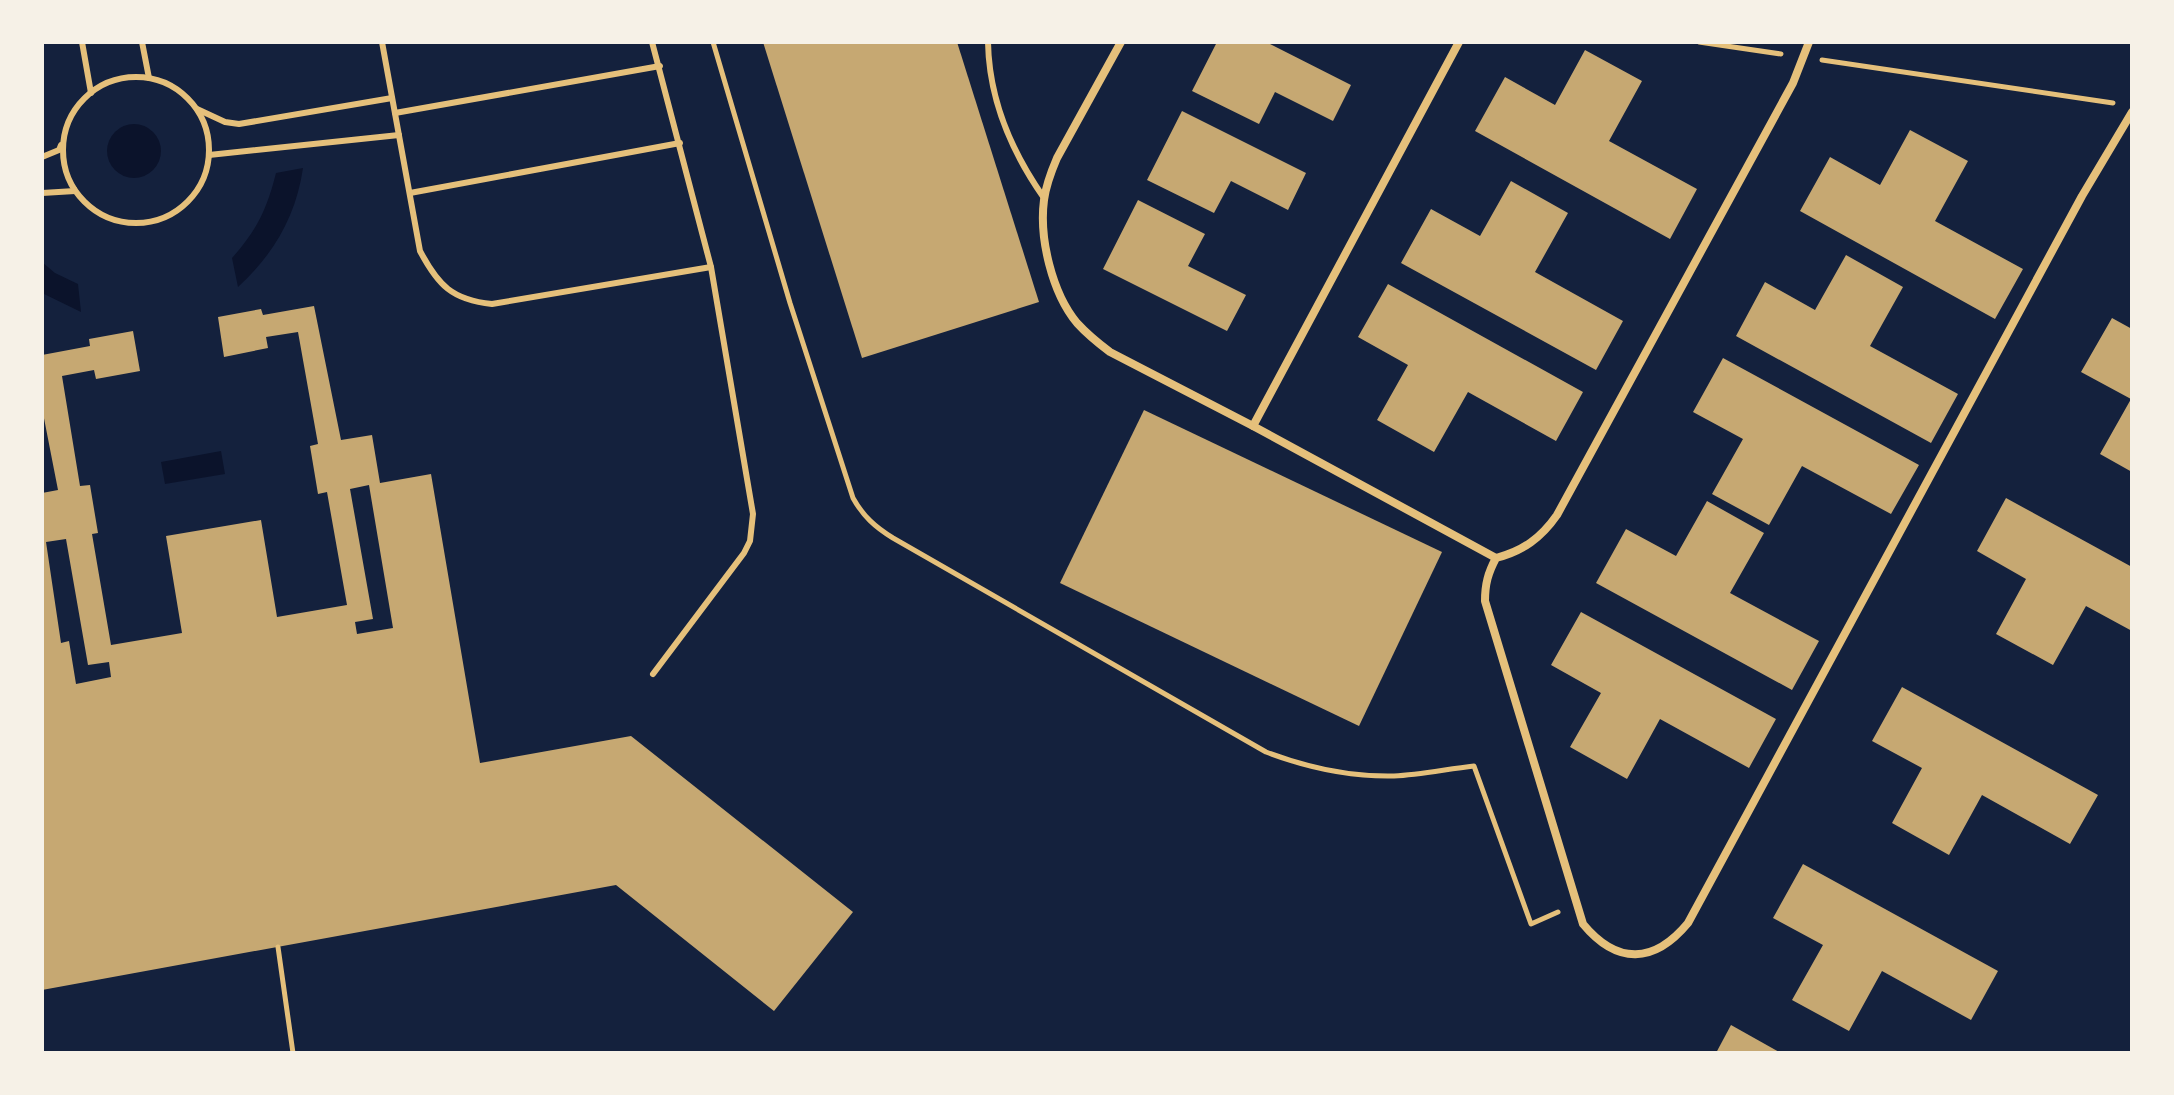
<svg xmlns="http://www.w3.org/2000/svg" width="2174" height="1095" viewBox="0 0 2174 1095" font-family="'Exo 2',sans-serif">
<rect width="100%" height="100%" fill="#14213d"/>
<g fill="#0b132b">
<circle cx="134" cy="151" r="27"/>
<path d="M303,168C296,216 274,254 238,287L232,258C257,230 267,209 276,173Z"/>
<path d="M42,262L55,273L78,284L81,312L42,293Z"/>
<path d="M221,451L225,474L165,484L161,462Z"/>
</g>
<g fill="#c6a872" fill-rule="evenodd">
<path d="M763,42H957L1039,302L862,358Z"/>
<path d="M1217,42H1266L1351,85L1333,121L1275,92L1259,124L1192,91Z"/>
<path d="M1585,50L1642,81L1609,141L1697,189L1670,239L1475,131L1505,77L1555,105Z"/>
<path d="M1182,111L1306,173L1288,210L1231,181L1214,213L1147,180Z"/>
<path d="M1910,130L1968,161L1935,221L2023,269L1995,319L1800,211L1830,157L1880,185Z"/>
<path d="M1511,181L1568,213L1535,272L1623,321L1596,370L1401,263L1431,209L1480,236Z"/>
<path d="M1138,200L1205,234L1188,266L1246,295L1227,331L1103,269Z"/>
<path d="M1846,255L1903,287L1870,346L1958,394L1931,443L1736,336L1765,282L1815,310Z"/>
<path d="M1388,284L1583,392L1556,441L1468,392L1434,452L1377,420L1408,365L1358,337Z"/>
<path d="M314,306L341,440L372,435L380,483L431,474L480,763L631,736L853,912L774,1011L616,885L42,990V493L58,490L42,408V355L90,346L89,339L133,331L140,371L96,379L94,370L62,376L80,486L90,485L98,533L92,534L111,645L182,633L166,536L261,520L277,617L347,605L327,492L318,494L310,446L318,444L298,332L266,337L268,348L224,357L218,317L261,309L263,315ZM369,485L393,628L357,634L355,622L373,619L350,489ZM66,539L88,665L109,662L111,677L76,684L69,641L61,643L46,542Z"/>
<path d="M2112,318L2132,329V472L2100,454L2131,399L2081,372Z"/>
<path d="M1723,358L1919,465L1891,514L1802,466L1769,525L1712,494L1743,439L1693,412Z"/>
<path d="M1144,410L1442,552L1359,726L1060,583Z"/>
<path d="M2006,498L2132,567V631L2086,606L2053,665L1996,634L2026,579L1977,551Z"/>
<path d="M1707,501L1764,533L1730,593L1819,641L1792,690L1596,583L1626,529L1676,556Z"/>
<path d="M1581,612L1776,719L1749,768L1660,719L1627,779L1570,747L1601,693L1551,665Z"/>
<path d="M1902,687L2098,795L2070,844L1982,795L1949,855L1892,823L1922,768L1872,741Z"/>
<path d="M1803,864L1998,971L1971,1020L1882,971L1849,1031L1792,1000L1823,945L1773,918Z"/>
<path d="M1731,1025L1781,1053H1716Z"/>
</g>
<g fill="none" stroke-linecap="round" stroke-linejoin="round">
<g stroke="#e5c07b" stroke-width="5">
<path d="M713,42L790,303L853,498C863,516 875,527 893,538L1266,752C1308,768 1349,777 1394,776C1420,775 1447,769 1474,766L1531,924L1558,912"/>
<path d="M1699,42L1781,54"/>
<path d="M1822,60L2113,103"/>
<path d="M278,947L293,1053"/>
</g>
<g stroke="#e5c07b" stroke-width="6">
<path d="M82,42L91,93"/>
<path d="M142,42L149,78"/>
<path d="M382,42L420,251C438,285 452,300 492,304L711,267"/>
<path d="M652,42L711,267L753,514L750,541L744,553L653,674"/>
<path d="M988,42C989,100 1011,151 1044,198"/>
<circle cx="136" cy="150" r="73"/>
<path d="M197,109L225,122L239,124L392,98"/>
<path d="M395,113L660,66"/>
<path d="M209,155L399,135"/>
<path d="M42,157L59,150L61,145"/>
<path d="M42,193L75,191L74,189"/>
<path d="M410,193L680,143"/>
</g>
<g stroke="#e5c07b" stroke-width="8">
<path d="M1121,42L1057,158C1051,172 1046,185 1044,200C1039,238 1052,293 1077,323C1087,334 1098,343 1110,352L1253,426L1496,558"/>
<path d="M1809,42L1793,83L1557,515C1541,538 1523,551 1496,558C1488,573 1485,584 1485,601L1583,924C1617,965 1654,964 1688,923L2082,196L2132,112"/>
<path d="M1253,426L1459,42"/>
</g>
</g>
<rect width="2174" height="1095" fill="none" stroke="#f6f1e7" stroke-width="88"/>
</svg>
